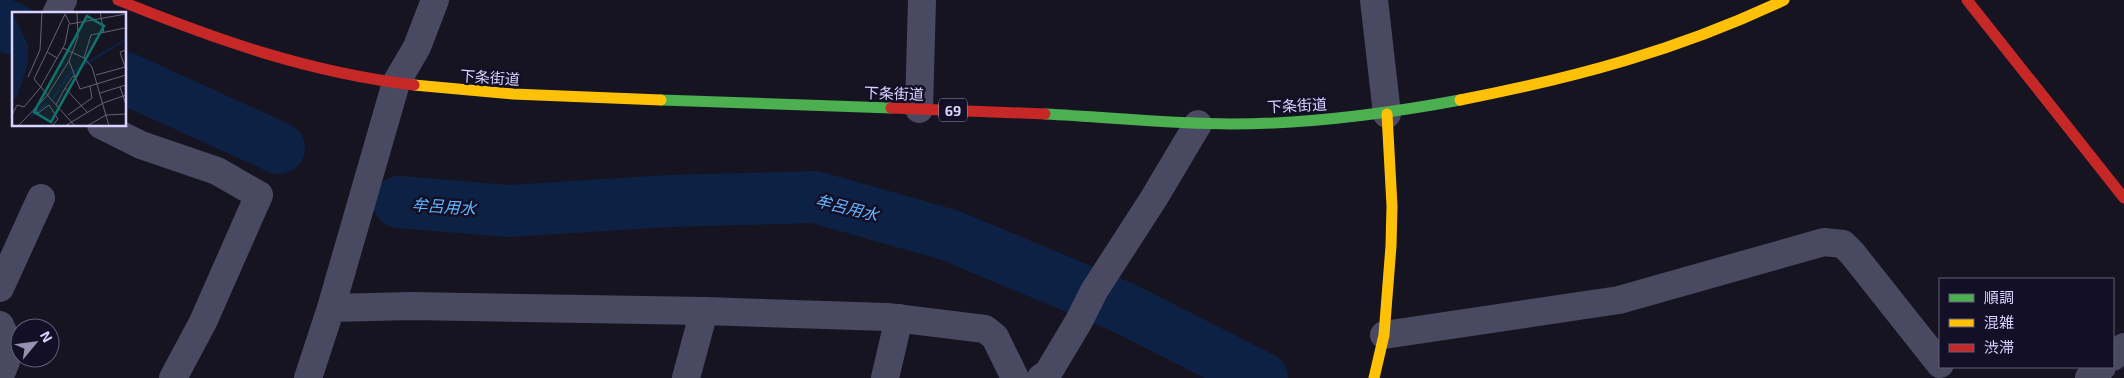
<svg xmlns="http://www.w3.org/2000/svg" width="2124" height="378" viewBox="0 0 2124 378" font-family="'Exo 2','Noto Sans JP',sans-serif">
<rect width="100%" height="100%" fill="#161421"/>
<g fill="none" stroke-linecap="round" stroke-linejoin="round">
<g stroke="#0d2144" stroke-width="52">
<path d="M0,23L14,29"/>
<path d="M125,78L279,148"/>
<path d="M399,202L508,211L669,201L815,197L949,235L1122,307L1262,378"/>
</g>
<g stroke="#4a4962" stroke-width="28">
<path d="M1374,0L1387,114"/>
<path d="M56,14L63,0"/>
<path d="M919,109L922,0"/>
<path d="M101,125L141,145L217,171L259,195L203,322L173,378"/>
<path d="M0,288L41,198"/>
<path d="M331,308L396,83L417,47L435,0"/>
<path d="M704,311L887,317L985,329L995,337L1015,378"/>
<path d="M0,325L11,349L0,376"/>
<path d="M1384,335L1619,300L1824,242L1843,244L1852,253L1940,364"/>
<path d="M2113,357L2124,347"/>
<path d="M308,378L331,308L411,306L704,311L686,378"/>
<path d="M885,378L899,318"/>
<path d="M1041,378L1048,373L1079,321L1094,291L1154,198L1198,124"/>
<path d="M2089,378L2102,367"/>
</g>
<g stroke="#4caf50" stroke-width="11">
<path d="M661,100L891,108"/>
<path d="M1045,114C1107,117 1169,124 1231,124C1308,124 1385,114 1460,100"/>
</g>
<g stroke="#ffc107" stroke-width="11">
<path d="M414,85L513,94L661,100"/>
<path d="M1460,100C1574,78 1679,50 1784,0"/>
<path d="M1374,378L1384,335L1391,246L1392,206L1387,114"/>
</g>
<g stroke="#c62828" stroke-width="11">
<path d="M118,0C217,40 307,72 414,85"/>
<path d="M1967,0L2124,198"/>
<path d="M891,108L1045,114"/>
</g>
</g>
<g text-anchor="middle" dominant-baseline="central" stroke-width="5" stroke-linejoin="round" paint-order="stroke">
<rect fill="#130f26" stroke="#9e99be" stroke-width="1" x="939" y="98.5" width="28" height="23" rx="4"/>
<g font-size="14" font-weight="bold" fill="#d9d4ff">
<text x="953" y="110">69</text>
</g>
<g font-size="15" fill="#d9d4ff" stroke="#130f26">
<text transform="translate(490 77) rotate(4)">下条街道</text>
<text transform="translate(894 93) rotate(2)">下条街道</text>
<text transform="translate(1297 105) rotate(-3)">下条街道</text>
</g>
<g font-size="16" font-style="italic" fill="#62b6ff" stroke="#130f26">
<text transform="translate(444 206) rotate(4)">牟呂用水</text>
<text transform="translate(847 207) rotate(14)">牟呂用水</text>
</g>
</g>
<g transform="translate(12 12)">
<rect width="114" height="114" fill="#161421"/>
<path d="M0,0L16,33V51L5,86L0,87Z" fill="#0d2144"/>
<path fill="none" stroke="#0d2144" stroke-width="2.5" d="M41,87L56,63L114,27M18,105L35,91"/>
<path fill="none" stroke="#64617a" stroke-width="1" d="M88,0L92,21M51,36L72,46L80,55L97,114M114,38L108,40L114,58M35,40L53,2L58,12L114,2M72,46L79,23L113,16M57,49L68,77L114,63M84,63L113,55M16,65L28,38L30,0M108,75L114,93M53,76L61,64H65M88,81L114,73M44,93L22,67L35,40L45,46M23,96L26,101L37,93L46,107L40,114M0,103L5,93L12,95L28,76L53,32L57,12M56,103L80,86L78,74M6,114L35,84L57,49L66,25L65,0M53,114L91,91L114,83M63,114L44,93L53,76L76,101M75,114L94,103L114,102"/>
<path fill="#0f766e" fill-opacity="0.15" stroke="#0f766e" stroke-width="2.5" d="M75,4L92,14L39,110L22,100Z"/>
<rect width="114" height="114" fill="none" stroke="#d9d4ff" stroke-width="2.5"/>
</g>
<rect x="1939" y="278" width="175" height="90" fill="#130f26" stroke="#625e7d"/>
<rect x="1949" y="294" width="25" height="8" fill="#4caf50" stroke="#625e7d"/>
<text x="1984" y="303" font-size="15" fill="#d9d4ff">順調</text>
<rect x="1949" y="319" width="25" height="8" fill="#ffc107" stroke="#625e7d"/>
<text x="1984" y="328" font-size="15" fill="#d9d4ff">混雑</text>
<rect x="1949" y="344" width="25" height="8" fill="#c62828" stroke="#625e7d"/>
<text x="1984" y="353" font-size="15" fill="#d9d4ff">渋滞</text>
<g transform="translate(35 343) rotate(61)"><circle r="24" fill="#130f26" stroke="#625e7d"/>
<path d="M0-4L9 19L0 12L-9 19Z" fill="#9591b1"/>
<text y="-8" font-size="14" font-weight="bold" text-anchor="middle" fill="#d9d4ff">N</text>
</g>
</svg>
